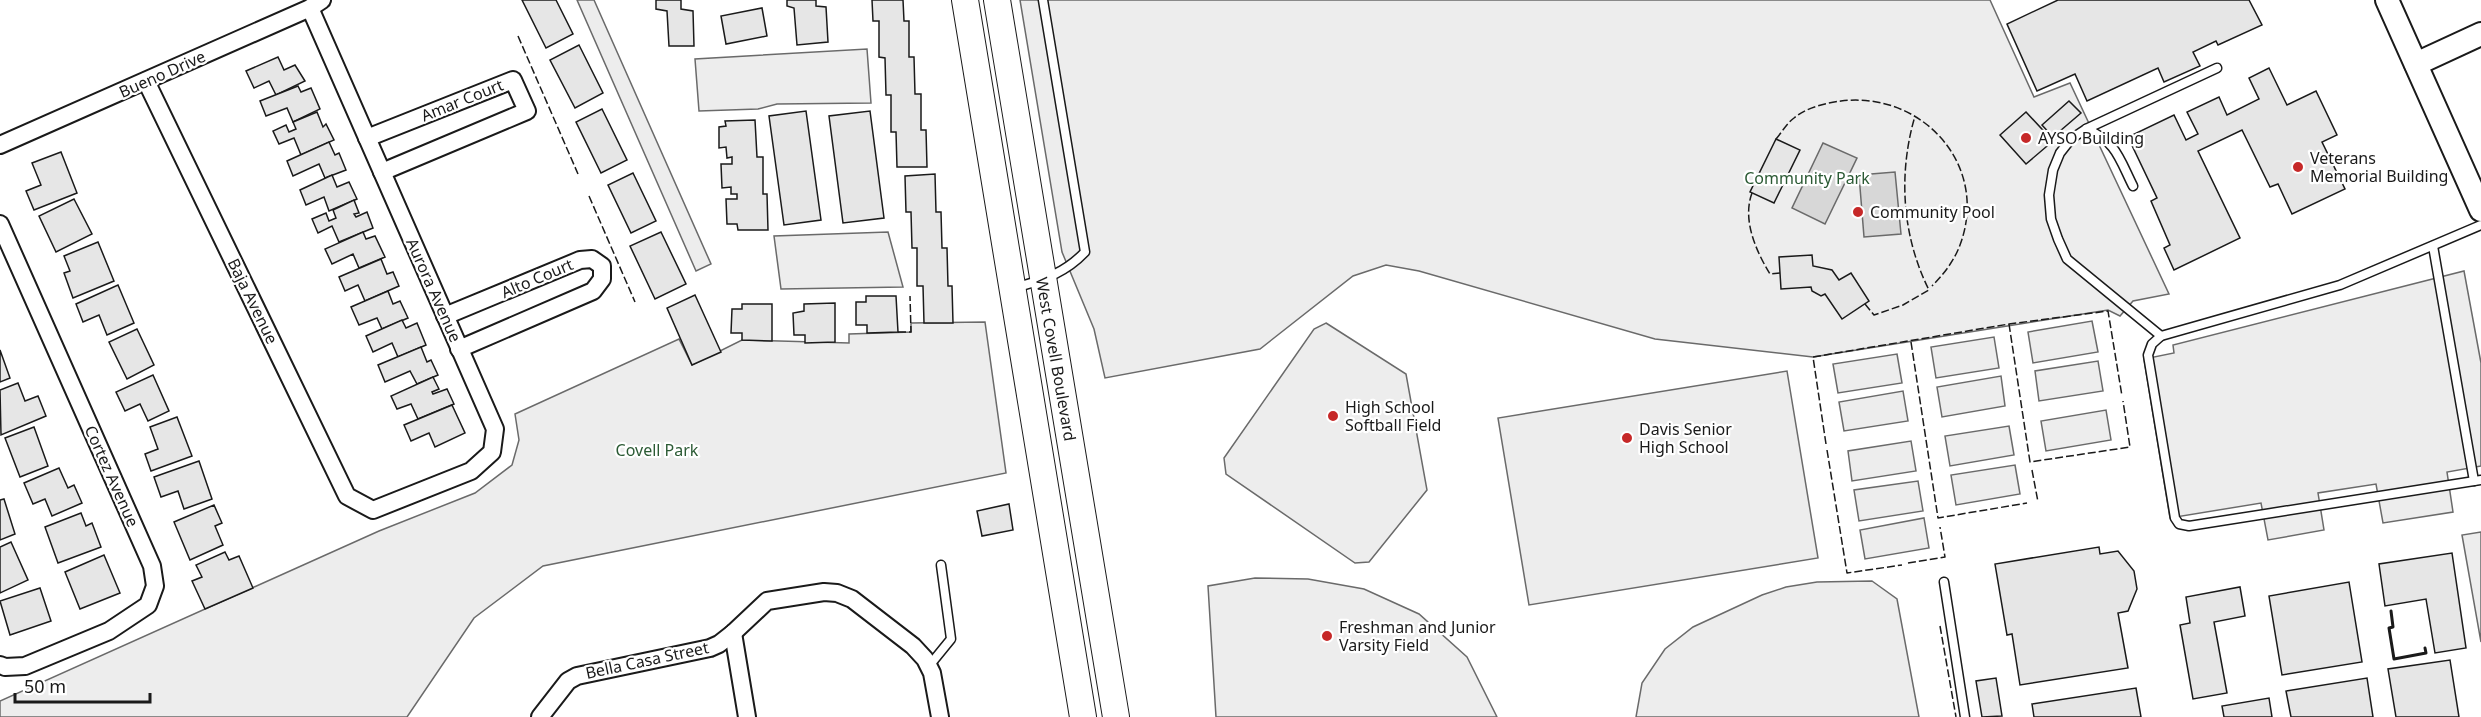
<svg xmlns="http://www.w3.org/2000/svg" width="2481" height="717" viewBox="0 0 2481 717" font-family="'Noto Sans',sans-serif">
<rect width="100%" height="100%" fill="#fff"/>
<g fill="#ededed" stroke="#6a6a6a" stroke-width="1.5">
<path d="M577,0H594L711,264L696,271Z"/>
<path d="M1020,0H1990L2034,97L2070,83L2169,294L2133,301L2120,316L2108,310L1813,357L1655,339L1419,271L1386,265L1353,276L1260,349L1105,378L1094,329L1062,252Z"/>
<path d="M867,49L871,103L777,104L758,109L699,111L695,59Z"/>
<path d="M888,232L903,287L781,289L774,236Z"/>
<path d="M2464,271L2481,363V466L2447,472L2453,512L2383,523L2376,484L2318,493L2324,530L2268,540L2261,503L2170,518L2144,359L2174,353L2173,345Z"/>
<path d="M2092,321L2098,352L2033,363L2028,332Z"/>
<path d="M985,322L1006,473L543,566L474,618L407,717H0V701L379,531L475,493L512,465L519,440L515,414L679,339L692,365L742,340L849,343V334L911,332V323Z"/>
<path d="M1326,323L1406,374L1427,490L1369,562L1355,563L1226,474L1224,458L1314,329Z"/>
<path d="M1994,337L1999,368L1936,378L1931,347Z"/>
<path d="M1897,354L1902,383L1838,393L1833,364Z"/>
<path d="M2098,361L2103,391L2039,401L2035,371Z"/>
<path d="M1787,371L1818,558L1529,605L1498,418Z"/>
<path d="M2001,376L2005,406L1942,417L1937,387Z"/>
<path d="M1903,391L1908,421L1844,431L1839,402Z"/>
<path d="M2106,410L2111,440L2046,451L2041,421Z"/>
<path d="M2009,426L2014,455L1950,466L1945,436Z"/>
<path d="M1911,441L1916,471L1852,481L1848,451Z"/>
<path d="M2015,465L2020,494L1956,505L1951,475Z"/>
<path d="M1918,481L1923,511L1859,521L1854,490Z"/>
<path d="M1924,518L1929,548L1865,559L1860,530Z"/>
<path d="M2481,532V642L2462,535Z"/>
<path d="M1255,578L1308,579L1364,589L1419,614L1467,657L1497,717H1216L1208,586Z"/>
<path d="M1872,581L1897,599L1919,717H1636L1642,683L1665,649L1693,627L1762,595L1786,587L1817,582Z"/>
</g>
<g fill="#d7d7d7" stroke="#6a6a6a" stroke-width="1.5">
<path d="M1823,143L1857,158L1825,224L1792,208Z"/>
<path d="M1895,172L1901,234L1864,237L1859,175Z"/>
</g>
<g fill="#e6e6e6" stroke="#1a1a1a" stroke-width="1.5">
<path d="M522,0H556L573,34L546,48Z"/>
<path d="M656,0H681V9L693,11L694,46H669L667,11L656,9Z"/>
<path d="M787,0H816V6L826,7L828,42L797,45L794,8L787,6Z"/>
<path d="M872,0H903L904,21H909V57H914L915,94H921V130H926L927,167H897L896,132H891V95H886L885,58L879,57V21H873Z"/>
<path d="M2058,0H2249L2262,25L2218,45L2216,41L2193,52L2200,66L2164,82L2158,68L2087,101L2075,74L2037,91L2007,24Z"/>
<path d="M762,8L767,36L726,44L721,16Z"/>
<path d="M579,45L603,93L575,108L550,60Z"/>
<path d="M278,57L284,70L295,65L305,81L276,95L269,81L254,88L246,71Z"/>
<path d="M2269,68L2287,105L2316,91L2337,135L2322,142L2345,189L2292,214L2278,184L2270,187L2242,130L2198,151L2240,238L2174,270L2164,248L2170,245L2151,201L2157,198L2128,137L2174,115L2186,140L2198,134L2187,112L2219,97L2227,115L2259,99L2249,78Z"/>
<path d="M298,86L301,92L311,88L320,109L293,122L287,108L266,116L260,101Z"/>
<path d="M2069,101L2081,113L2053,137L2042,125Z"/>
<path d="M602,109L627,160L601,173L576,122Z"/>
<path d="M806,111L821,220L784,225L769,116Z"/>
<path d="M870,111L884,218L843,223L829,116Z"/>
<path d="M317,112L323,127L326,124L334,140L301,155L294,138L279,144L273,131L286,125L289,132L296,129L293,122Z"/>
<path d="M2026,112L2053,141L2026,164L2000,135Z"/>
<path d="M755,120L757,157H763V194H767L768,230H738L737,224H727L726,199H737V194H731V187L722,188L721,164H732V157L727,158L726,147L719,148V127L726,126L725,121Z"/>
<path d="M1776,139L1800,150L1774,203L1750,192Z"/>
<path d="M329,142L335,155L339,153L346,170L325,178L319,164L293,176L287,161Z"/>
<path d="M61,152L77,193L34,210L26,191L41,185L32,163Z"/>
<path d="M633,173L656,221L631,233L608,185Z"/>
<path d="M935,174L936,212H941L942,248H947L948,286H952L953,323H924L923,286H917V248H912L911,212H906L905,176Z"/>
<path d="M332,175L337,187L349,182L357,199L329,211L324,197L306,205L300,190Z"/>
<path d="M74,199L92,234L56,252L39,216Z"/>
<path d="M354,200L359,213L354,214L356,217L367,212L373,228L339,242L332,226L318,233L312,219L326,213L329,221L336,218L333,210Z"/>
<path d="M363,232L366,239L375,236L385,257L359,268L353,254L332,264L325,249Z"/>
<path d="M661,232L686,284L655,299L630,246Z"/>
<path d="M98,242L114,281L73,298L64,273L70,271L64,256Z"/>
<path d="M1812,255L1813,266L1832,270L1839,280L1851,273L1869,301L1842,319L1825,294L1821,296L1812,291L1811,287L1781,289L1779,257Z"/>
<path d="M381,259L387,274L393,272L399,286L365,301L358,285L345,291L339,277Z"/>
<path d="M118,285L134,323L107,335L99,315L83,322L76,304Z"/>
<path d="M388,291L393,304L400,301L408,318L382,329L377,318L359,325L351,307Z"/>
<path d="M695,295L721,352L692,365L667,308Z"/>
<path d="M866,296H896L898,332L867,333V325H856V302H866Z"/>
<path d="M835,303V342L805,343V335H794L793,313L804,311V304Z"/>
<path d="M742,304H772V341L742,340V333H731L732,309H742Z"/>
<path d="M402,320L406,328L417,323L426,345L398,357L392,343L373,352L366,336Z"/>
<path d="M137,329L154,365L127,379L109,342Z"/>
<path d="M421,347L427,362L431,360L438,375L417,384L410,371L385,382L378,365Z"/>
<path d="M0,350L10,378L0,382Z"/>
<path d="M153,375L169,411L148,421L140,404L125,411L116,392Z"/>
<path d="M433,377L439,389L432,392L433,394L447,389L454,404L418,419L411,404L397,409L391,396Z"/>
<path d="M18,383L25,401L38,396L46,416L1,435L0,390Z"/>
<path d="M452,405L465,433L435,447L429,433L411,441L404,425Z"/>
<path d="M177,417L192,456L151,471L145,454L158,449L150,427Z"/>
<path d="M34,427L48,466L20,477L5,438Z"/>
<path d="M199,461L212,499L184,509L178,491L161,497L154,477Z"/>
<path d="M59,468L68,488L74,485L82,503L52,516L45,499L33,504L24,483Z"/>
<path d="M4,499L15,534L0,540V500Z"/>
<path d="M1009,504L1013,530L982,536L977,511Z"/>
<path d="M214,505L222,523L215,526L223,545L190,560L174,522Z"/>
<path d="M81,513L86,526L92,523L101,547L58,563L45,527Z"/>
<path d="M11,542L28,580L0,593V547Z"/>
<path d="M2099,547L2100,554L2118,551L2134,571L2137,589L2128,611L2118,613L2128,668L2020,685L2012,634L2007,635L1995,564Z"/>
<path d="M225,552L229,560L239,556L253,588L205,609L192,581L202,577L196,565Z"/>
<path d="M2452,553L2466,648L2435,653L2426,599L2385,606L2379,564Z"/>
<path d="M104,555L120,593L80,609L65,572Z"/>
<path d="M2349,582L2362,662L2282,675L2269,596Z"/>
<path d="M2240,587L2245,616L2214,622L2227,693L2193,699L2180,625L2190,623L2186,597Z"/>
<path d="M40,588L51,621L10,635L0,601Z"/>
<path d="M2450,660L2459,717H2396L2388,669Z"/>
<path d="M1996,678L2002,716L1982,717L1976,681Z"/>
<path d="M2367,678L2373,717H2291L2286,691Z"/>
<path d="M2136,688L2141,717H2034L2032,704Z"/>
<path d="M2269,698L2272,717H2224L2222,706Z"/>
</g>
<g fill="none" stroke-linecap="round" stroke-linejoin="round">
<defs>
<g id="lane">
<path d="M2086,129C2116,141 2119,158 2133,186"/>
<path d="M2481,225L2340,285L2161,336L2152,344L2148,355L2175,518L2179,524L2189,526L2481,480"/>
<path d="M2433,246L2474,481"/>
<path d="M1015,288C1044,279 1064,274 1085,252L1043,0"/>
<path d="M2161,336L2067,259L2058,239L2051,219L2049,195L2053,170L2060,153L2071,139L2086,129L2217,68"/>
<path d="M1944,582L1965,717"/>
<path d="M929,666L951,639L941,565"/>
</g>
<g id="street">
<path d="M146,81L347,496L373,510L471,471L492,452L495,429L310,8"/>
<path d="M367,138L513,80L527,111L382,172"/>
<path d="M0,145L310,8L322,0"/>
<path d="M0,224L152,566L155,586L148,605L109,631L25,666L5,667L0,665"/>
<path d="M445,316L580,260L592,259L602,266V279L593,291L459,349"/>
<path d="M733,633L747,717"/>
<path d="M540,717L568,681L577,676L710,648L719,644L733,633L767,601L824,592L837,593L852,599L913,646L925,659L932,673L940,717"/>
</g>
<g id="secondary">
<path d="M2387,0L2481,210"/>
<path d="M2416,64L2481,34"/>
</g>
<g id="primary">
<path d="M965,0L1083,717"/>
<path d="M997,0L1116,717"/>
</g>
</defs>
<use href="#lane" stroke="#1a1a1a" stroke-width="11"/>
<use href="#street" stroke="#1a1a1a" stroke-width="20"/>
<use href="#secondary" stroke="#1a1a1a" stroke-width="26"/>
<use href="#primary" stroke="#1a1a1a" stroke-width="28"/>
<use href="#lane" stroke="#fff" stroke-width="8"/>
<use href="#street" stroke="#fff" stroke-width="16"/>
<use href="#secondary" stroke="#fff" stroke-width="22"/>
<use href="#primary" stroke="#fff" stroke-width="26"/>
<g stroke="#1a1a1a" stroke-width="1.5" stroke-dasharray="8 3" stroke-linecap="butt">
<path d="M518,36L578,174"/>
<path d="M1776,139C1782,132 1787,123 1794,118C1805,108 1826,103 1841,101C1922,91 1990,165 1960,245C1954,261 1944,274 1932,286"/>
<path d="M1752,193C1742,220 1756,251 1770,274L1780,273"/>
<path d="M589,196L635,302"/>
<path d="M1865,304L1874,315L1903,305L1929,290C1902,236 1898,174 1915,116"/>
<path d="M2009,324L2030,462L2130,447L2123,401"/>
<path d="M898,332H911L910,296"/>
<path d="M1911,342L1938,518L2027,503"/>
<path d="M1826,444L1813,357L2009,324L2108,311L2122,396"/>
<path d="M1827,450L1847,573L1902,565"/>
<path d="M2032,470L2038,502"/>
<path d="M1908,563L1945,557L1940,527"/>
<path d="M1940,626L1956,717"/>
</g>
<path stroke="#1a1a1a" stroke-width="3" d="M2391,611L2393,627L2389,628L2394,659L2426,653L2425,648"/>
</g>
<g fill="#c62828" stroke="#fff" stroke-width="2">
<circle cx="2026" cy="138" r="6"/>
<circle cx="2298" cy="167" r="6"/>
<circle cx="1858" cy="212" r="6"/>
<circle cx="1333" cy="416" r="6"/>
<circle cx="1627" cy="438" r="6"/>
<circle cx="1327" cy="636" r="6"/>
</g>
<g text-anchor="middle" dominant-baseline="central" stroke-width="4.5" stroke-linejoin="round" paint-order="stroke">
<g font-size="16" fill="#1a1a1a" stroke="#fff">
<text transform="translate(162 74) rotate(-24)">Bueno Drive</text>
<text transform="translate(462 100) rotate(-22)">Amar Court</text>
<text transform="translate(537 278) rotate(-23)">Alto Court</text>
<text transform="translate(434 290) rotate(66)">Aurora Avenue</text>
<text transform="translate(253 301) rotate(64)">Baja Avenue</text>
<text transform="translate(1056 359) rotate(80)">West Covell Boulevard</text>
<text transform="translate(112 476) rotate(66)">Cortez Avenue</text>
<text transform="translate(647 660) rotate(-12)">Bella Casa Street</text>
</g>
<g font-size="16" fill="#1a1a1a" stroke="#fff" text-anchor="start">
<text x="2038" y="138">AYSO Building</text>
<text x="2310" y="158">Veterans<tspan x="2310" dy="18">Memorial Building</tspan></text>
<text x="1870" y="212">Community Pool</text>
<text x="1345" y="407">High School<tspan x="1345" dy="18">Softball Field</tspan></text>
<text x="1639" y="429">Davis Senior<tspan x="1639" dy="18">High School</tspan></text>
<text x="1339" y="627">Freshman and Junior<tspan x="1339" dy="18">Varsity Field</tspan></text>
</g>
<g font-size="16" fill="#2b5a34" stroke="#fff">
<text x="1807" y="178">Community Park</text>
<text x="657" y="450">Covell Park</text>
</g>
</g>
<path d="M15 693v9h135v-9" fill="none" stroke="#1a1a1a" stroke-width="3"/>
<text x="24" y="693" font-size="18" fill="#1a1a1a" stroke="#ffffff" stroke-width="4.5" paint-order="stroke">50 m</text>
</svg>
